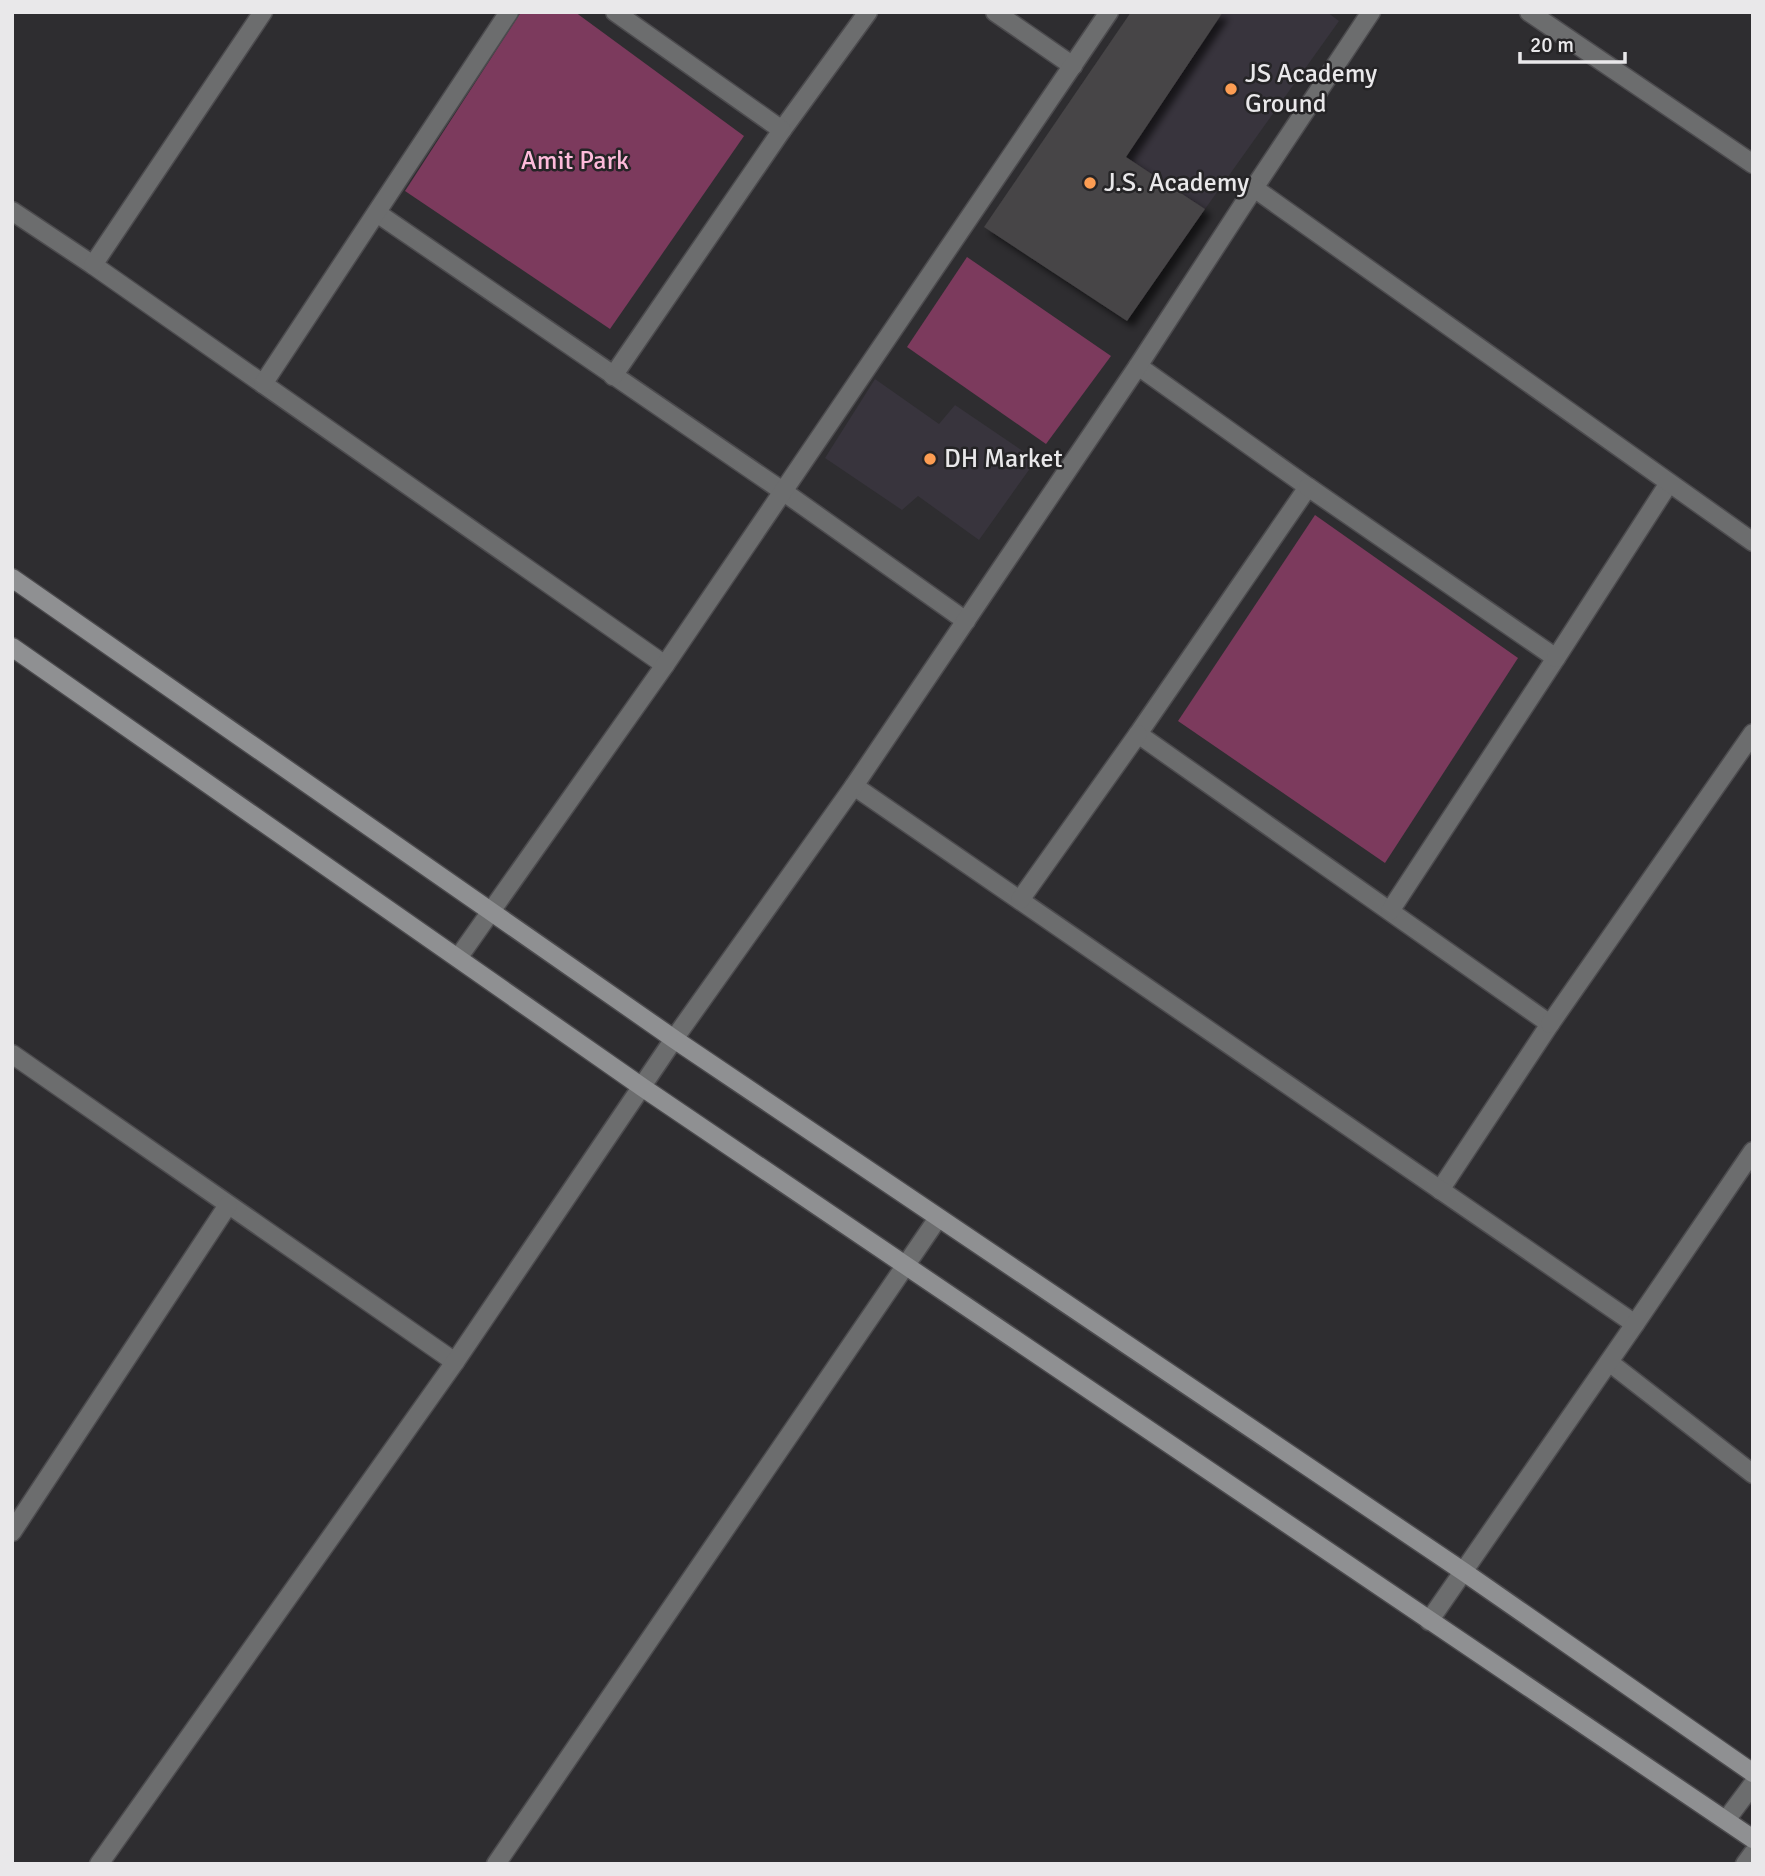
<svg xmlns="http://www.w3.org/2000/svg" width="1765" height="1876" viewBox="0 0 1765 1876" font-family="Signika,sans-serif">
<defs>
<filter id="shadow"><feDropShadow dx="6" dy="6" stdDeviation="3.5" flood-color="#0009"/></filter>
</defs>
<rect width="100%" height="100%" fill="#2e2d30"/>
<g fill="#38343d">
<path d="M1223,12H1327L1339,21L1205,209L1126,157Z"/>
<path d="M875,379L939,424L955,405L1036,460L979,540L918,496L902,510L825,458Z"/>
</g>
<g fill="#7c3a5d">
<path d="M521,12H575L744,136L610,329L405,191Z"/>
<path d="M967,257L1111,356L1046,444L907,347Z"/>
<path d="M1315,515L1518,658L1385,863L1178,721Z"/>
</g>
<path fill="#464446" filter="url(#shadow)" d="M1131,12H1223L1126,157L1205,209L1127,321L984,227Z"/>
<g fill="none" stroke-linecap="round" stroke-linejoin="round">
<defs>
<g id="street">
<path d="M995,12L1073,66"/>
<path d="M1529,12L1753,164"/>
<path d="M782,130L868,12"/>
<path d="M1254,188L1371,12"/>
<path d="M12,211L93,265L665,665"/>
<path d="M377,213L784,492L966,621"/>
<path d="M93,265L263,12"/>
<path d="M1138,366L1308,487L1138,734L1550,1024L1440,1190"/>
<path d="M613,376L782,130L615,12"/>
<path d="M263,384L509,12"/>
<path d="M1308,487L1556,658L1390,911"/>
<path d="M1556,658L1669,483"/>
<path d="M854,786L1635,1324"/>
<path d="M1020,900L1138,734"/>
<path d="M458,958L665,665L1109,12"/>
<path d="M1550,1024L1753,733"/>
<path d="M12,1054L455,1362"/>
<path d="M1609,1362L1753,1474"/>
<path d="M12,1532L228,1205"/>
<path d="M1429,1621L1635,1324L1753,1151"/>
<path d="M1726,1820L1753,1784"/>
<path d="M99,1864L455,1362L674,1039L854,786L1138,366L1254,188L1753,542"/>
<path d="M496,1864L938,1218"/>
<path d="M1745,1864L1753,1853"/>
</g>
<g id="secondary">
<path d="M12,578L674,1039L1464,1572L1753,1773"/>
<path d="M12,647L642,1087L1753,1839"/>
</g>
</defs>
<use href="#street" stroke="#4c4b4e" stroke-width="21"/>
<use href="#secondary" stroke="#4c4b4e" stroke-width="21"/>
<use href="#street" stroke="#6c6d6e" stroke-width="18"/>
<use href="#secondary" stroke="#8f9092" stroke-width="18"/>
</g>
<g fill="#fc9d53" stroke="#252426" stroke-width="2.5">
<circle cx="1231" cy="89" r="7"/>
<circle cx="1090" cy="183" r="7"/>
<circle cx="930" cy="459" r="7"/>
</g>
<g text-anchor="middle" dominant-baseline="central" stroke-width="5" stroke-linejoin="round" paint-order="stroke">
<g font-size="26" fill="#e9e8ea" stroke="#252426" text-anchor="start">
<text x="1245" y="74">JS Academy<tspan x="1245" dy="30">Ground</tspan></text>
<text x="1104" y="183">J.S. Academy</text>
<text x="944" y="459">DH Market</text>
</g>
<g font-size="26" fill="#febbdb" stroke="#252426">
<text x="575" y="161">Amit Park</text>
</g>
</g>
<rect width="1765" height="1876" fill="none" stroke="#e9e8ea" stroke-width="28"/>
<path d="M1520 52v10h105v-10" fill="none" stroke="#e9e8ea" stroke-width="3.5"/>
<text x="1530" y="52" font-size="21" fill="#e9e8ea" stroke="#252426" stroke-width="5" paint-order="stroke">20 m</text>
</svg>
